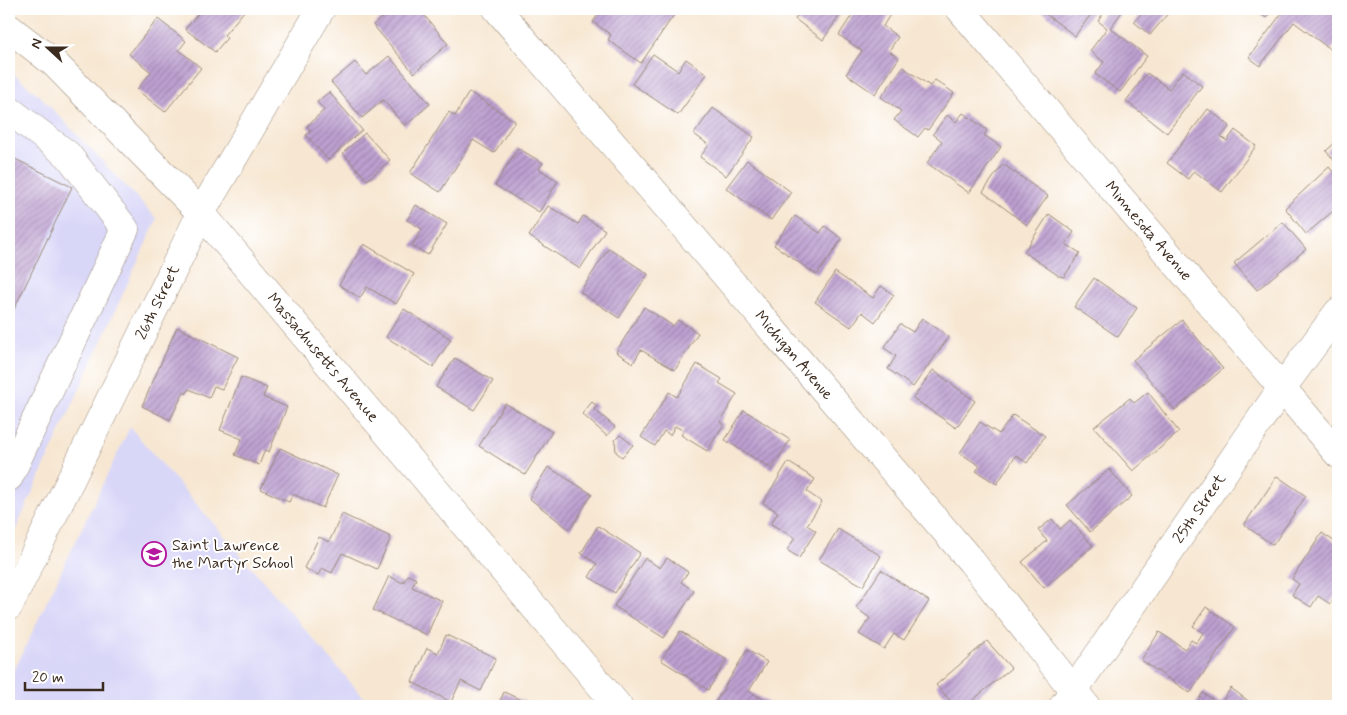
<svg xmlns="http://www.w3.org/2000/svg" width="1347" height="715" viewBox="0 0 1347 715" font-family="Mynerve,sans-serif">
<defs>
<pattern id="building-hatch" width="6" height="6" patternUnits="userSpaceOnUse" patternTransform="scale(1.25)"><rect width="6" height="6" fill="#bda0d1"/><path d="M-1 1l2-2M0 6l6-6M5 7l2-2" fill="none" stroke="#9b83a9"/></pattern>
</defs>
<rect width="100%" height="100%" fill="#fff"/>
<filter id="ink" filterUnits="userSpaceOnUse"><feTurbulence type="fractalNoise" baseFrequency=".02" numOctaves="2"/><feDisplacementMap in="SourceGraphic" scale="10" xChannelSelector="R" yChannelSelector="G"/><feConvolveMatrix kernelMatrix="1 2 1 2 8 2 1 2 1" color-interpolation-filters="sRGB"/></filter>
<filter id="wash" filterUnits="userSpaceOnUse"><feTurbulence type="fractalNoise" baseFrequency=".0096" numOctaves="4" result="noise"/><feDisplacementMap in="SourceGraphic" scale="20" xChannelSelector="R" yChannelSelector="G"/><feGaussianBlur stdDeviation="1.12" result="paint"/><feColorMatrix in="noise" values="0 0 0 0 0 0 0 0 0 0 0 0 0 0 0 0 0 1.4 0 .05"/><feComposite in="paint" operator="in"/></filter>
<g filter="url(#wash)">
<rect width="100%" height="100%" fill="#f7e7d2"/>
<g fill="#d9d7f8">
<path d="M9,70L41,97L157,219L9,544Z"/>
<path d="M130,427L371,706H9V681Z"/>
</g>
<g id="blocks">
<g fill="url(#building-hatch)">
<path d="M202,9H246L224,35L227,38L215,52L185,29Z"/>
<path d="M392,9H419L448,44L414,73L373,25Z"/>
<path d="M602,9H678L641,63L608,40L611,35L593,22Z"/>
<path d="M797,9H844L823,40L795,19L801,11Z"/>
<path d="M856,9H885L891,13L883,26L898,37L889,51L899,58L875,94L846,74L862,51L839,35Z"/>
<path d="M1039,9H1095L1075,36Z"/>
<path d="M1106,9H1124L1110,28L1147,56L1120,92L1095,74L1104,62L1090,51L1107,28L1098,21Z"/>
<path d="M1145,9L1170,11L1150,35L1134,22Z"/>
<path d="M1253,9H1273L1266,18Z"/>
<path d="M1285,9H1338V41L1331,50L1294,22L1260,66L1249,57Z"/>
<path d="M158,19L186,41L179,50L201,68L165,112L137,90L151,72L129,54Z"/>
<path d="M653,54L678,71L686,59L707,74L678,115L632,84Z"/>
<path d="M389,56L430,104L405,126L383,100L362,118L331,82L355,62L366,75Z"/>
<path d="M903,67L930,86L935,80L954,93L928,130L925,128L918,137L894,120L901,111L881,97Z"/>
<path d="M1183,71L1202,86L1167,133L1126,101L1147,73L1169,89Z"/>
<path d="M329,92L362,130L328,160L306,135L311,131L307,126L324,110L317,102Z"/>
<path d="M469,92L515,121L494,153L473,140L440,192L410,173L449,112L455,116Z"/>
<path d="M713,108L754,137L726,176L700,157L709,145L694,134Z"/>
<path d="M1208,109L1230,126L1221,137L1227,141L1235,130L1256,146L1222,192L1194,171L1188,179L1167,163Z"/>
<path d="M963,113L987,130L984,135L1001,147L969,193L927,163L942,141L933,134L947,115L956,122Z"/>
<path d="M365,133L390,160L367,180L343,153Z"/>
<path d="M1338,140V165L1326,151Z"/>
<path d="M518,148L543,163L539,169L558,181L539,212L495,185Z"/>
<path d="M9,156L72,187L9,320Z"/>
<path d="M747,160L791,192L771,220L726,188Z"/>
<path d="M1003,164L1048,196L1027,225L983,192Z"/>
<path d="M1329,167L1338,178V207L1306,234L1285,208Z"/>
<path d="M416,205L447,224L428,255L412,246L422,229L407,220Z"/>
<path d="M548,206L578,224L583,216L605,230L580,269L529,236Z"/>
<path d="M1049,214L1074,232L1066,244L1080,253L1064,277L1059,276L1024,252Z"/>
<path d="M795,216L820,233L825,226L842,239L817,275L774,245Z"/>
<path d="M1283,222L1306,249L1257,290L1234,263Z"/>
<path d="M364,244L414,274L396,304L367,287L360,298L339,285Z"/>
<path d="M609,248L648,274L619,318L580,292Z"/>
<path d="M835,272L873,298L881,286L894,295L875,322L862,312L851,327L815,302Z"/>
<path d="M1094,278L1137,308L1118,337L1074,307Z"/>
<path d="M644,307L673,326L678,320L698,333L675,370L641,350L633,363L616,352Z"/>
<path d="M404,309L451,339L433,367L386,337Z"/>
<path d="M922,318L949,337L913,387L888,369L896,356L884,348L900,324L913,332Z"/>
<path d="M1182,320L1223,369L1175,410L1133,360Z"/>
<path d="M177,327L238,357L222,389L214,386L209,398L189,389L186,394L184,392L170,420L142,406Z"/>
<path d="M455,358L493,381L474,410L436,387Z"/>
<path d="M697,364L722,379L719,383L737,394L720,422L724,424L707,451L681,435L684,431L675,426L670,435L664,431L655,446L641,437L669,392L677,397Z"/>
<path d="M933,370L975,401L956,428L913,398Z"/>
<path d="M241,377L267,388L263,397L287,407L269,452L265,450L259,465L235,455L242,439L220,430Z"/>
<path d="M1148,392L1179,432L1133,471L1094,427L1130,398L1134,403Z"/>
<path d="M592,402L597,406L594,409L615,427L607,436L582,414Z"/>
<path d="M505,403L552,432L525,475L479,446Z"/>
<path d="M744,410L790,440L772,469L725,440Z"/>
<path d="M1013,415L1045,436L1027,463L1016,455L997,484L976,471L980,466L960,453L980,422L999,434Z"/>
<path d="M620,435L633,445L622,457L616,452L615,440Z"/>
<path d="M280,448L338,475L323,508L293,494L289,502L261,489Z"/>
<path d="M788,462L815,479L807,492L822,502L807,525L816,531L799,558L787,550L795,538L771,524L778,512L763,503Z"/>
<path d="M548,467L592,494L570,530L529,498Z"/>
<path d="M1109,469L1132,496L1090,532L1067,505Z"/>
<path d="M1277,476L1306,496L1273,545L1244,525Z"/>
<path d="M342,514L391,537L377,569L342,553L332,573L322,568L318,575L304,568L319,537L329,542Z"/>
<path d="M1052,519L1060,529L1070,520L1093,546L1044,588L1022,562L1047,541L1038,530Z"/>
<path d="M598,526L640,553L615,593L589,577L597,564L581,553Z"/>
<path d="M838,529L881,556L863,586L819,560Z"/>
<path d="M1322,533L1338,544V592L1330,604L1318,596L1311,607L1292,595L1299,584L1292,579Z"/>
<path d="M645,558L660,568L667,558L688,572L681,582L694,591L664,638L614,606Z"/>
<path d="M881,570L929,601L904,640L894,634L884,649L859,634L870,618L856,608Z"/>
<path d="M408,575L416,579L412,587L442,601L427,635L373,610L389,576L403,583Z"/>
<path d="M1206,607L1235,627L1190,693L1141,660L1159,632L1185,649L1191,640L1196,643L1203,633L1193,626Z"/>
<path d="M680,631L727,660L708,690L661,660Z"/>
<path d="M446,635L496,658L481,691L461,681L451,702L412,682L427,648L438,653Z"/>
<path d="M987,641L1011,668L966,706H955L936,685Z"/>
<path d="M747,650L767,662L749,691L769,703L767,706H713Z"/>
<path d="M1231,688L1255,706H1194L1203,693L1220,704Z"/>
<path d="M504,692L530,704L529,706H498Z"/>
</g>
</g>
</g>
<g filter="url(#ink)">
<use href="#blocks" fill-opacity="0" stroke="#998878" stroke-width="1"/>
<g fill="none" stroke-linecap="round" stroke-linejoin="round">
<defs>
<g id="minor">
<path id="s1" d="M497,9L971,561L1086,706"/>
<path id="s2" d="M960,9L1338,454"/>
<path id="s3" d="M9,28L54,63L201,213L618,706"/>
<path d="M9,110L68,155L125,229L9,477"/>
<path id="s4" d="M9,606L201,213L321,9"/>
<path id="s5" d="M1063,706L1282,388L1338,312"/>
</g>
</defs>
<use href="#minor" stroke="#998878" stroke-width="29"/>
<use href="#minor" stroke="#fff" stroke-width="28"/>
</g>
</g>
<defs>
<symbol id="school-ring" viewBox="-11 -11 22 22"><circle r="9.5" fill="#fff" stroke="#b5179e" stroke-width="1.5"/><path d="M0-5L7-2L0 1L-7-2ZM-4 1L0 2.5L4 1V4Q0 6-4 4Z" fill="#b5179e"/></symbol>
</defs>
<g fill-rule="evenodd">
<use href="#school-ring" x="140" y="540" width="28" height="28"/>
</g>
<g text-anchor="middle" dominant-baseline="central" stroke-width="4" stroke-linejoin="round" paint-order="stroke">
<g font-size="16" fill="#3b2a1e" stroke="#fff">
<text stroke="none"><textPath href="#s2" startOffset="291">Minnesota Avenue</textPath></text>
<text stroke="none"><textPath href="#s4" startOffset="338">26th Street</textPath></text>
<text stroke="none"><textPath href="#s1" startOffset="456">Michigan Avenue</textPath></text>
<text stroke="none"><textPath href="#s3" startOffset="456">Massachusetts Avenue</textPath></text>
<text stroke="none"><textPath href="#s5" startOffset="240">25th Street</textPath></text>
</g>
<g font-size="16" fill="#3b2a1e" stroke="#fff" text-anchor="start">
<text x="172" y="545">Saint Lawrence<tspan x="172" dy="18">the Martyr School</tspan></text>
</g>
</g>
<rect width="1347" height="715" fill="none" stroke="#fff" stroke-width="30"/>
<g transform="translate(48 48) rotate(291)" stroke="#ffffff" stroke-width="4" paint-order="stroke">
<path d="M0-4L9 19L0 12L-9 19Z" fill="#3b2a1e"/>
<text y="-8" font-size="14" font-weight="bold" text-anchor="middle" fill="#3b2a1e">N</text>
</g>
<path d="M25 682v8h78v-8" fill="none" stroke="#3b2a1e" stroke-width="2.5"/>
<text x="32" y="682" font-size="15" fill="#3b2a1e" stroke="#ffffff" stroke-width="4" paint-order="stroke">20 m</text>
</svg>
